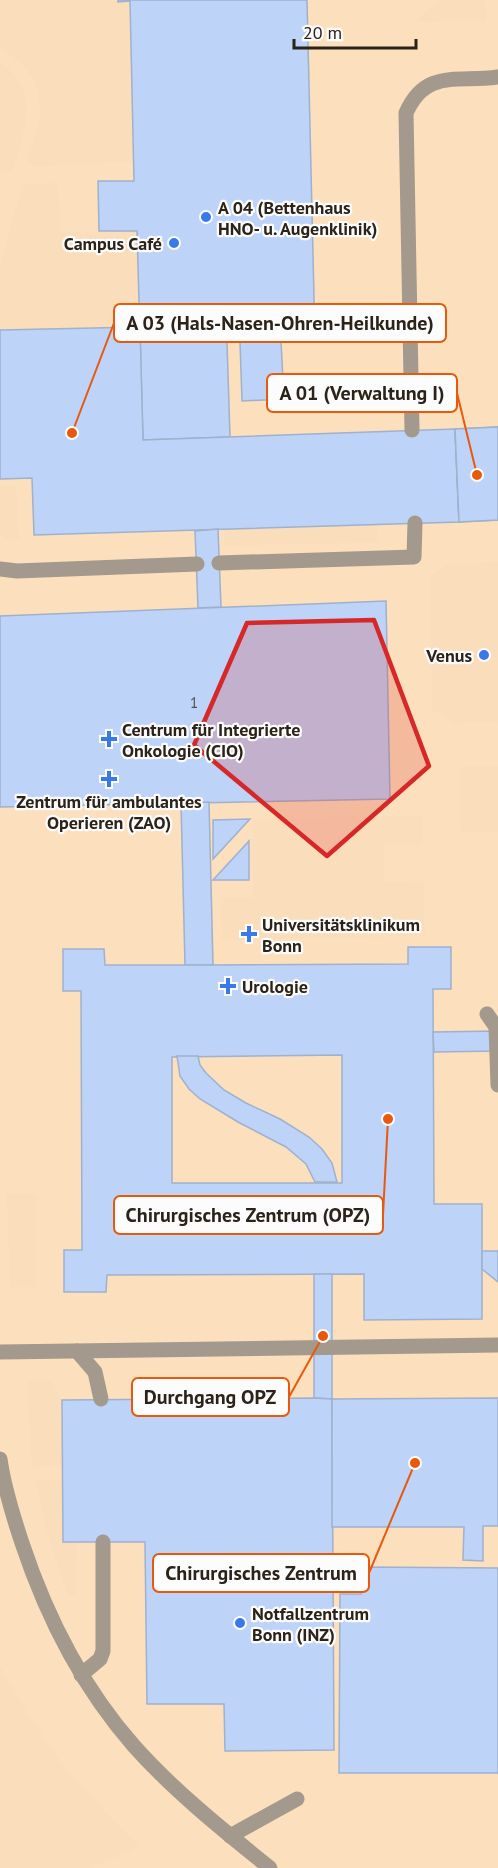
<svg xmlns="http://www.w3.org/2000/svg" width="498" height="1868" viewBox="0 0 498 1868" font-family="'PT Sans',sans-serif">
<rect width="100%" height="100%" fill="#fbeddc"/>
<rect fill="#fcdfbc" x="0" y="0" width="498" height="1868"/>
<g fill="#faddbb">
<path d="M0,0L130,1L134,161L39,166H33L29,164L28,160C32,145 39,128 40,113C42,83 25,62 0,48Z"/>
<path d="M440,0H485L486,20L414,22Z"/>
<path d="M0,62C42,92 24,126 14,168L10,172H0Z"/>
<path d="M58,183L60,233L137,231L140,327L0,330V265L20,194L25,185Z"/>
<path d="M0,486H16L19,541H12L0,535Z"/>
<path d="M378,524L379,542L224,546V529Z"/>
<path d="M498,562V721L454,723L432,709L430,577L446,564Z"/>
<path d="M498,766V832H461L460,767Z"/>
<path d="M423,816L422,844H384V882L423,881L425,936L222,940L221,898H253L252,820Z"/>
<path d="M7,1194H36V1287H10Z"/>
<path d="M50,1379L62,1400V1466L32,1467L27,1380Z"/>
<path d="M63,1480V1542H77L76,1596L68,1595L46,1528L36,1481Z"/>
<path d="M0,1667L31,1719L65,1769L139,1847L90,1868H0Z"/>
</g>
<g fill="#bdd3f7" stroke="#9fb1cd" stroke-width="1.5" fill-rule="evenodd">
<path d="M118,0H307L315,340L227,342L230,437L143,440L137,231H99L98,181H134L130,1L118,2Z"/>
<path d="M140,327L143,440L455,429L459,522L34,535L32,478L0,479V330Z"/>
<path d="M281,341L284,399L242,401L240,342Z"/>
<path d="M498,427V520L459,522L455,429Z"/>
<path d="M498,427V520L459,522L455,429Z"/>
<path d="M218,529L221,607L198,608L195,531Z"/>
<path d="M386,601L390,799L0,807V616Z"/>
<path d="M209,802L213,965H185L181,803Z"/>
<path d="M250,819L213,859V820Z"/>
<path d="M249,841V880H213Z"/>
<path d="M408,947H451V989H433L434,1204H482V1319L364,1320V1274L107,1275L106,1292H64V1250H82L81,991H63V949H104L105,965H213L408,964ZM342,1055V1183H172V1057Z"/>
<path d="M498,1031V1051L434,1052L433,1032Z"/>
<path d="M177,1056H198L200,1065L206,1073L224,1090L246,1103L280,1119L309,1137L322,1149L332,1163L337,1182H315L306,1164L286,1147L238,1122L200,1099L189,1089L180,1076Z"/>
<path d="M482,1251H498V1282L482,1269Z"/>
<path d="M314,1274H332V1399L314,1398Z"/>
<path d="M314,1398L332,1399L334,1750L225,1751L224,1704H147L145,1542H63L62,1400Z"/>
<path d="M498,1398V1526H483V1561L463,1560L464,1527H332V1399Z"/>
<path d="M361,1567L498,1568V1773H339L340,1594H361Z"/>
</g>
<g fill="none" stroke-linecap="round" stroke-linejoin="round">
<g stroke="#a3998d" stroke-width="15">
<path d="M412,430L406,113C426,68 458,83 498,77"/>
<path d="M219,563L414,557L415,523"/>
<path d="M0,569L17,571L197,564"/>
<path d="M487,1014L496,1027L498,1085"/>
<path d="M77,1351L95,1372L101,1399"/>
<path d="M0,1352L498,1345"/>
<path d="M0,1459C4,1488 13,1516 22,1543C47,1618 82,1687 134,1746C173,1790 224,1831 270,1868"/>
<path d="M81,1675L100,1659L103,1651V1542"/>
<path d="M230,1836L297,1799"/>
</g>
</g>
<path fill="#d62828" fill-opacity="0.2" stroke="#d62828" stroke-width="4.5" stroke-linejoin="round" d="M374,620L429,766L327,856L194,745L247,623Z"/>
<g fill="#3a79e8" stroke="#fcfcfc" stroke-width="2">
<circle cx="206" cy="217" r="6"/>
<circle cx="174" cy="243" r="6"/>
<circle cx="484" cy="655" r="6"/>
<path d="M106 730h6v6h6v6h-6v6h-6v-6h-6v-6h6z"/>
<path d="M106 770h6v6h6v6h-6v6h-6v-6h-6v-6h6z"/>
<path d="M246 925h6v6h6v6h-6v6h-6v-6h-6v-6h6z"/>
<path d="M225 977h6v6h6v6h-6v6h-6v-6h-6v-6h6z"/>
<circle cx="240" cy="1623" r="6"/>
</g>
<g text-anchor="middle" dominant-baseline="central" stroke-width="4.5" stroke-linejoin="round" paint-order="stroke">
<g font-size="15" fill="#504e50">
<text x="194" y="702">1</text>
</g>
<g font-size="18" font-weight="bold" fill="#2b2218" stroke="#fcfcfc" text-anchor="start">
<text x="218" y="207">A 04 (Bettenhaus<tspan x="218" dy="21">HNO- u. Augenklinik)</tspan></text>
<text x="162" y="243" text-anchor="end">Campus Café</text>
<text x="472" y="655" text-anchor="end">Venus</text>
<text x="122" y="729">Centrum für Integrierte<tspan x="122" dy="21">Onkologie (CIO)</tspan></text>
<text x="109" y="801" text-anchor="middle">Zentrum für ambulantes<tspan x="109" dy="21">Operieren (ZAO)</tspan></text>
<text x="262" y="924">Universitätsklinikum<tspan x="262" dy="21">Bonn</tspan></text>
<text x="242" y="986">Urologie</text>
<text x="252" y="1613">Notfallzentrum<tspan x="252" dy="21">Bonn (INZ)</tspan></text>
</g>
</g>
<path fill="none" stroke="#e8590c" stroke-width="2" d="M72 433L114 323M477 475L457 393M388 1119L383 1215M323 1336L289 1397M415 1463L369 1573"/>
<g fill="#e8590c" stroke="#fcfcfc" stroke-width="2">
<circle cx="72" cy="433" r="6"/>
<circle cx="477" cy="475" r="6"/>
<circle cx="388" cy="1119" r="6"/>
<circle cx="323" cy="1336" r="6"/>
<circle cx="415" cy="1463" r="6"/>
</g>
<g fill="#fcfcfc" stroke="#e8590c" stroke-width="2">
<rect x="114" y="304" width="332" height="38" rx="6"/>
<rect x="267" y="374" width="190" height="38" rx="6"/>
<rect x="114" y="1196" width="269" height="38" rx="6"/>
<rect x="132" y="1378" width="157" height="38" rx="6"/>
<rect x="153" y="1554" width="216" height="38" rx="6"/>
</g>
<g font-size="20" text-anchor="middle" font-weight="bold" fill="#2b2218">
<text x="280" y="330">A 03 (Hals-Nasen-Ohren-Heilkunde)</text>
<text x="362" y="400">A 01 (Verwaltung I)</text>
<text x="248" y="1222">Chirurgisches Zentrum (OPZ)</text>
<text x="210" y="1404">Durchgang OPZ</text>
<text x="261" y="1580">Chirurgisches Zentrum</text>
</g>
<path d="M294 39v9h122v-9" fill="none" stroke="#2b2218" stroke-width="3"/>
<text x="303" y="39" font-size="18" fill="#2b2218" stroke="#fcfcfc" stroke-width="4.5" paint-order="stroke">20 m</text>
</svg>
